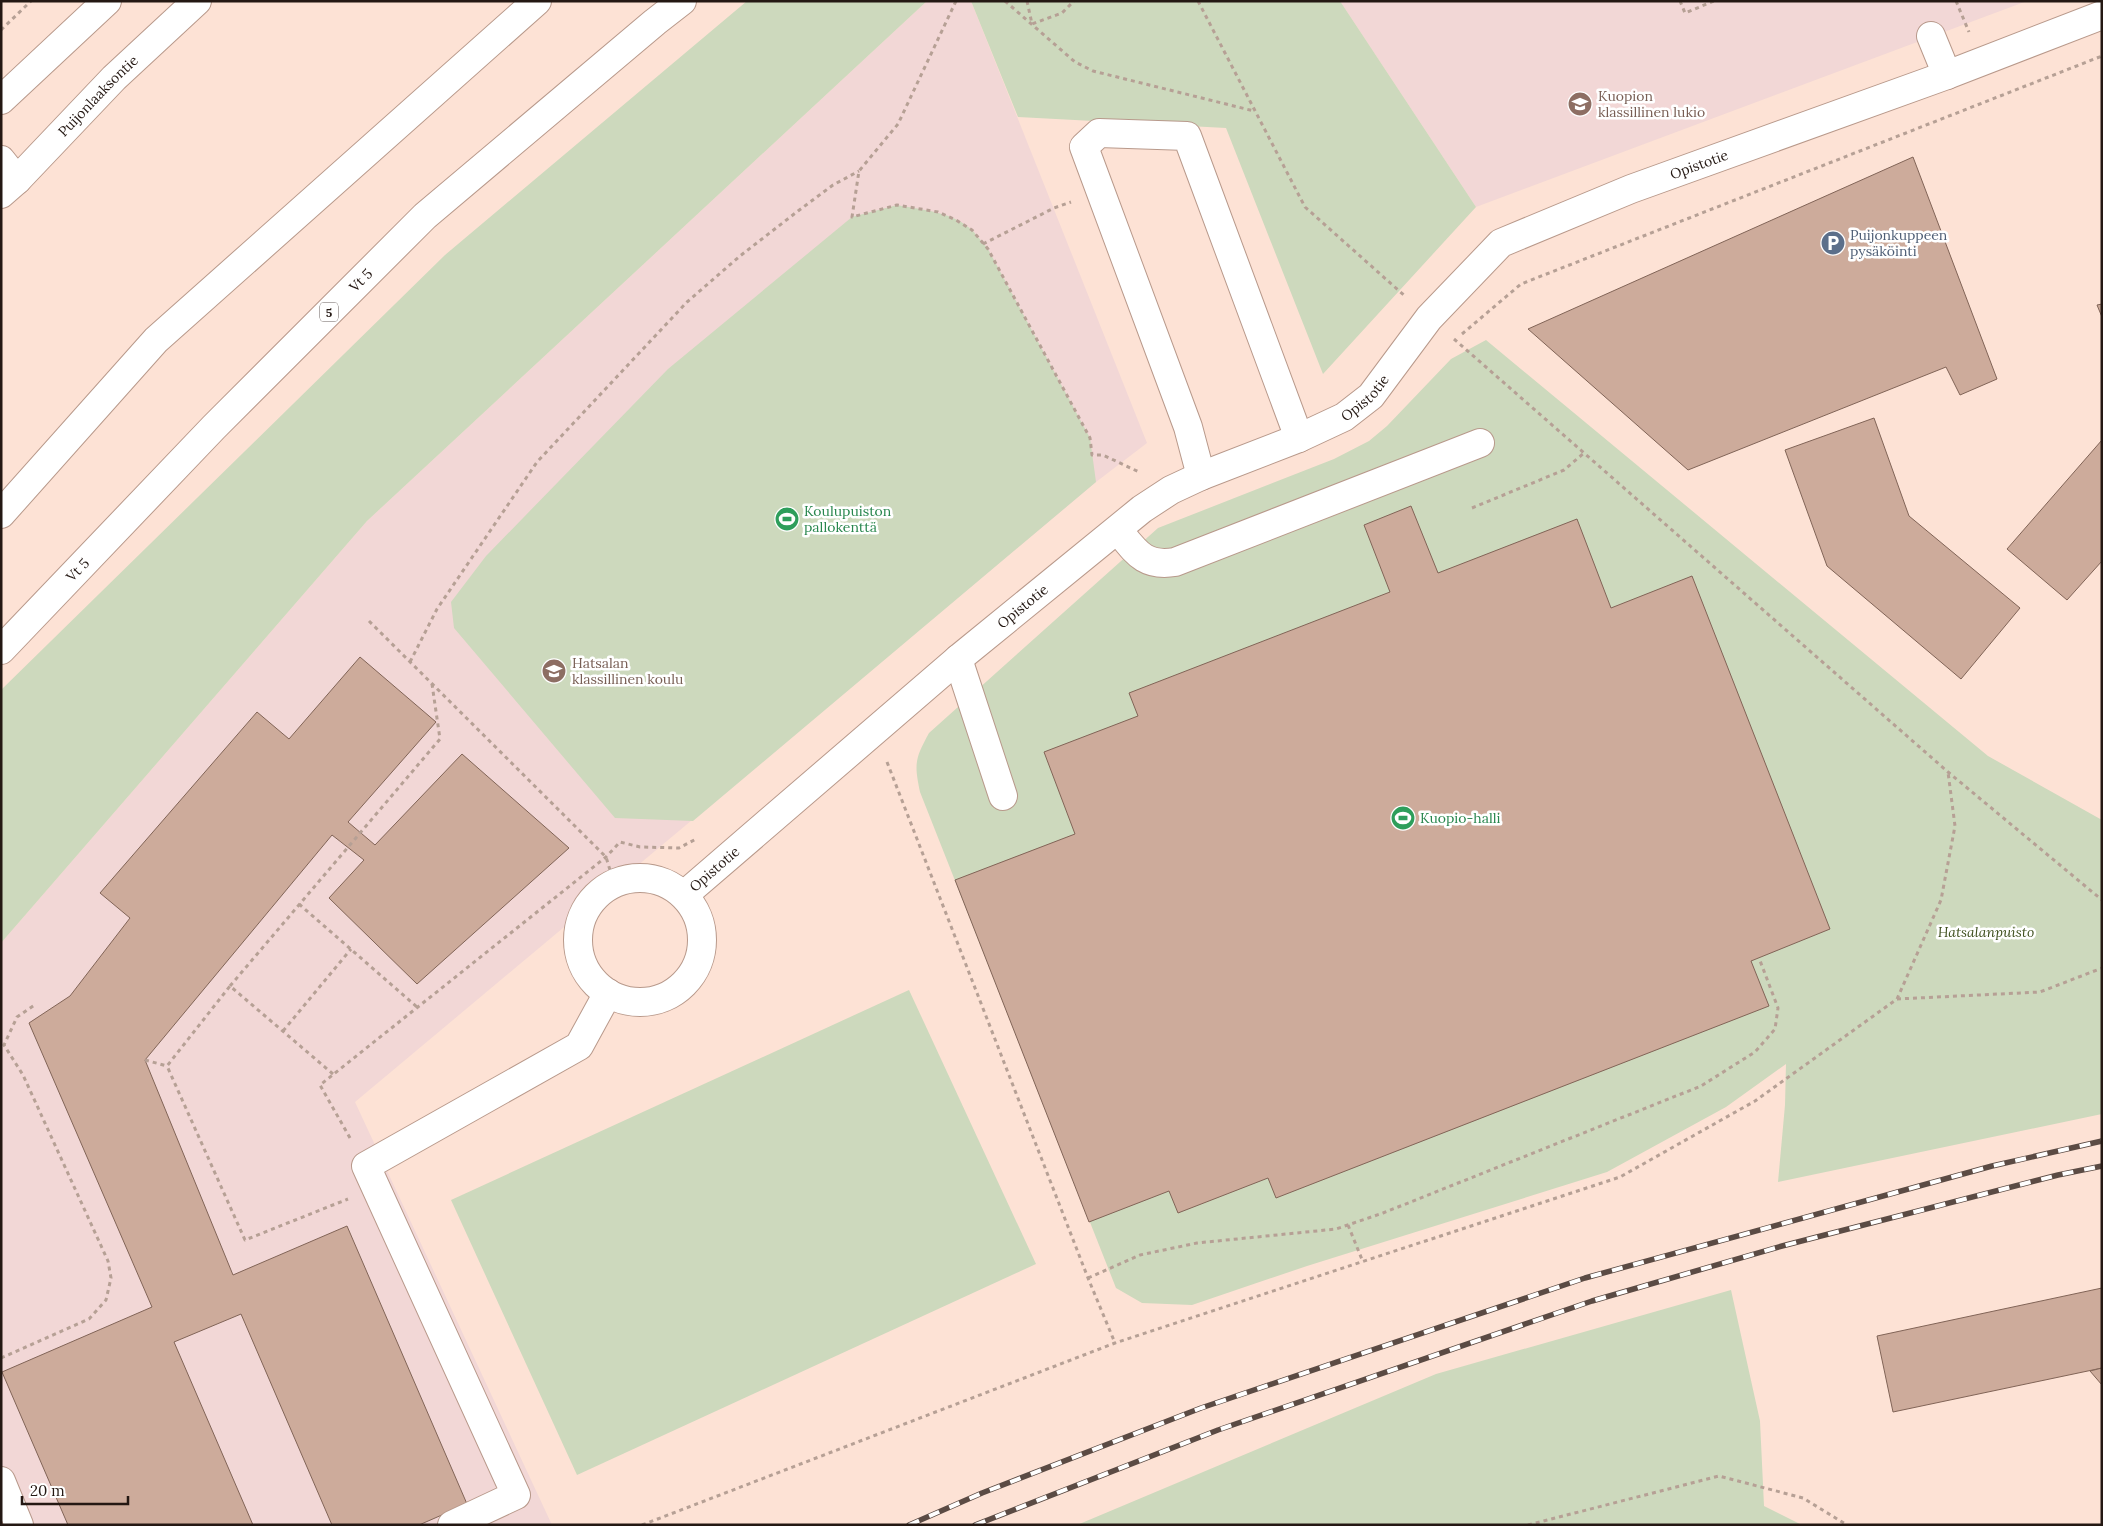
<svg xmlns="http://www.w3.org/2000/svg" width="2103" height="1526" viewBox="0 0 2103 1526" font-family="Lora,serif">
<rect width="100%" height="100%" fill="#fde2d5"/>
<g fill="#f2d7d6">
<path d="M927,1H971L1147,443L1096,482L355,1102L552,1525H1V943L367,521Z"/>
<path d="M1340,1H2027L1476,207Z"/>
</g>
<g fill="#cdd9bd">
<path d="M747,1H927L367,521L1,943V690L445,255Z"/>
<path d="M971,1H1340L1476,207L1323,374L1226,128L1018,117Z"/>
<path d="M897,205C923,210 954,212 973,231C978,237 983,243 988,249L1090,438L1096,482L693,821L615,818L454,628L451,602L486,556L668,369L852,217Z"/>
<path d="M1486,340L1988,756L2102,820V1114L1778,1182L1785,1105L1786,1064L1726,1107L1607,1172L1307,1266L1192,1305L1142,1303L1116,1288L920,792C914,763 915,759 929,733L1158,528L1334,459L1369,441L1387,426L1451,359Z"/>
<path d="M909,990L1036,1264L577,1475L451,1200Z"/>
<path d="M1731,1290L1760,1421L1764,1506L1802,1525H1077L1436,1374Z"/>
</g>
<g fill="#cdab9b" stroke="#816457">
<path d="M1913,157L1997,379L1960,395L1946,367L1688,470L1528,329Z"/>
<path d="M2102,304V317L2097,305Z"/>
<path d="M1874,418L1909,516L2020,608L1961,679L1827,566L1785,450Z"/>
<path d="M2102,440V561L2067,600L2007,549Z"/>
<path d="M1411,506L1438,573L1577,519L1611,608L1692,576L1830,929L1751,961L1769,1006L1276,1198L1268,1178L1178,1213L1169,1191L1089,1222L955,880L1075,834L1044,752L1138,716L1129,693L1390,592L1364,525Z"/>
<path d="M360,657L436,722L348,822L375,845L462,754L569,848L417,984L329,898L364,860L332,835L145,1060L233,1275L347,1226L467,1504L419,1525H332L241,1314L174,1342L253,1525H68L2,1372L152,1307L29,1023L70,996L130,918L100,893L257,712L289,739Z"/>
<path d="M2102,1288V1368L1893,1412L1877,1336Z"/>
<path d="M2102,1368V1385L2090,1371Z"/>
</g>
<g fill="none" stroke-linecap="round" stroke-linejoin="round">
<defs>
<g id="minor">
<path d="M1931,36L1947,75"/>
<path d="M1,160L17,180"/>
<path d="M1201,476L1188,427L1084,147L1099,133L1187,136L1299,438"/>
<path d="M1118,530C1136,552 1144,567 1175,562L1480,443"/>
<path d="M958,659L1003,796"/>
<circle cx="640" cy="940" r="62"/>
<path id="s1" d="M684,895L958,659L1142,509L1171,490L1201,476L1299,438L1344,417L1371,396L1429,318L1501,243L1631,189L1947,75L2102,15"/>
<path d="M1,1481L19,1525"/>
<path d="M452,1525L516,1495L366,1166L579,1046L608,993"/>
</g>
<g id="major">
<path d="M1,100L107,1"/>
<path id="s2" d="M1,194L17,180L114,78L197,1"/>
</g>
<g id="highway">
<path d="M1,514L156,340L537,1"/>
<path id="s3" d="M1,650L214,427L425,216L655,22L682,1"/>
</g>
</defs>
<use href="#minor" stroke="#b8998b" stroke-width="30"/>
<use href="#major" stroke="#b8998b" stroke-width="30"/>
<use href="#highway" stroke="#b8998b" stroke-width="30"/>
<g stroke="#b6a095" stroke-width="3" stroke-dasharray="4 4" stroke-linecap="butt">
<path d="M956,1L898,124L859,171L852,217L897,205L938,212L956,220L972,230L988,249L1090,438L1092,455H1103L1139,472"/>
<path d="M1005,1L1075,62L1093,71L1254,111"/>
<path d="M1027,1L1032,24L1062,13L1074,1"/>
<path d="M1198,1L1305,207L1406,297"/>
<path d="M1680,1L1685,13L1714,1"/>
<path d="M1956,1L1969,32"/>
<path d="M1,30L31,1"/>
<path d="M983,244L1054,208L1071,202"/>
<path d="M1462,334L1521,284L2102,56"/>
<path d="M1454,339L1948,772L2102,900"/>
<path d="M1472,508L1564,470L1584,453"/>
<path d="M369,621L606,857L614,883"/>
<path d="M410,662L437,609L537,462L687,302L740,256L798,211L833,185L859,171"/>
<path d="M887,762L1088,1278L1115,1343"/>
<path d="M299,904L417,1007"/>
<path d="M230,986L440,739L432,684"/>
<path d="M1897,999L2040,992L2102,968"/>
<path d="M283,1031L351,949"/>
<path d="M145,1060L167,1066"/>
<path d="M333,1074L230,986L167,1066L245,1240L348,1199"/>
<path d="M350,1138L320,1085L606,857L620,842L640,847L679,848L696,839"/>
<path d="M1348,1225L1363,1262"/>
<path d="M1088,1278L1140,1255L1197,1243L1336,1229L1383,1213L1701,1086L1755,1052L1775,1029L1778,1008L1759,958"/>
<path d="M1,1358L89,1319L106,1300L111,1278L108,1261L23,1075L4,1045L17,1017L36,1004"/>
<path d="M642,1525L1115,1343L1620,1177L1755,1101L1897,999L1941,900L1955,826L1948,772"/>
<path d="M1528,1525L1719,1476L1803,1498L1847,1525"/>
</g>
<use href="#minor" stroke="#fff" stroke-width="28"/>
<use href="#major" stroke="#fff" stroke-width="28"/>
<use href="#highway" stroke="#fff" stroke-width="28"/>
<defs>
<g id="rail">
<path d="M909,1525L982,1493L1201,1408L1585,1278L1992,1166L2102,1141"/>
<path d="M975,1525L1218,1430L1592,1301L1782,1246L2058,1175L2102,1166"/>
</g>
</defs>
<use href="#rail" stroke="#5b4b44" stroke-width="5.5"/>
<use href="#rail" stroke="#fff" stroke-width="4" stroke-dasharray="11" stroke-linecap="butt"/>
</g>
<defs>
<symbol id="school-disc" viewBox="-11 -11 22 22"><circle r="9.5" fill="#8d6e63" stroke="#fff"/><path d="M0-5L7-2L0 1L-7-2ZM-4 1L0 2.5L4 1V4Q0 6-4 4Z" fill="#fff"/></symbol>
<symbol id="parking-disc" viewBox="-11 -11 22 22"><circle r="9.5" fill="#5c6f8a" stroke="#fff"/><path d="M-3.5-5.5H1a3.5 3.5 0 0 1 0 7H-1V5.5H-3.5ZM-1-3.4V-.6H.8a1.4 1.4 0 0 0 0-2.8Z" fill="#fff"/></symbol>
<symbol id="stadium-disc" viewBox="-11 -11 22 22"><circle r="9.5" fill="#2e9e5b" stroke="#fff"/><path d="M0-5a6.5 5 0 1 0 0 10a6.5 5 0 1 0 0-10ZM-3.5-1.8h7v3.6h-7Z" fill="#fff"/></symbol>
</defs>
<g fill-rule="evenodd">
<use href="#school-disc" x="1566" y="90" width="28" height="28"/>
<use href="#parking-disc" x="1819" y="229" width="28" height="28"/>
<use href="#stadium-disc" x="773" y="505" width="28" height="28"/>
<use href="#school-disc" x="540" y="657" width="28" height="28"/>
<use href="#stadium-disc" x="1389" y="804" width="28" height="28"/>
</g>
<g text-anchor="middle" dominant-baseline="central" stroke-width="5" stroke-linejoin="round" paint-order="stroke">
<rect fill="#fff" stroke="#665d5a" stroke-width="1" x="320" y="302.5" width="18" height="19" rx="4"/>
<g font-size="12" font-weight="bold" fill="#241813">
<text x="329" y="312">5</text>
</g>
<g font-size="14" fill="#241813" stroke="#fff">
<text stroke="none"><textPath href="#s2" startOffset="138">Puijonlaaksontie</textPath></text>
<text stroke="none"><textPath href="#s1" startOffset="1270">Opistotie</textPath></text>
<text stroke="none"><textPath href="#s3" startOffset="516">Vt 5</textPath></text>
<text stroke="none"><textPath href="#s1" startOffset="850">Opistotie</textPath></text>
<text stroke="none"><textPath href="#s3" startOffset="111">Vt 5</textPath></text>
<text stroke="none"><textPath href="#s1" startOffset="445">Opistotie</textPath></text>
<text stroke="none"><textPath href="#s1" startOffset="40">Opistotie</textPath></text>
</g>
<g font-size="14" fill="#785e54" stroke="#fff" text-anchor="start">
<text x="1598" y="96">Kuopion<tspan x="1598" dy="16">klassillinen lukio</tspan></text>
<text x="572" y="663">Hatsalan<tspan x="572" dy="16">klassillinen koulu</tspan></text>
</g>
<g font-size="14" fill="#4e5e75" stroke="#fff" text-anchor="start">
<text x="1850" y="235">Puijonkuppeen<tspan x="1850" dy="16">pysäköinti</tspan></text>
</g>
<g font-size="14" fill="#27864d" stroke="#fff" text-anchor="start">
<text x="804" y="511">Koulupuiston<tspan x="804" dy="16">pallokenttä</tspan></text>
<text x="1420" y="818">Kuopio-halli</text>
</g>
<g font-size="14" font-style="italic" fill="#405120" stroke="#fff">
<text x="1986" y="932">Hatsalanpuisto</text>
</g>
</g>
<rect width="2103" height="1526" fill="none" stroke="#241813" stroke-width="5"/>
<path d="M22 1496v8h106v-8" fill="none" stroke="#241813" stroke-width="2.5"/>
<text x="30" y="1496" font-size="15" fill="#241813" stroke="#ffffff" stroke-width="4" paint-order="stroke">20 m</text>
</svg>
